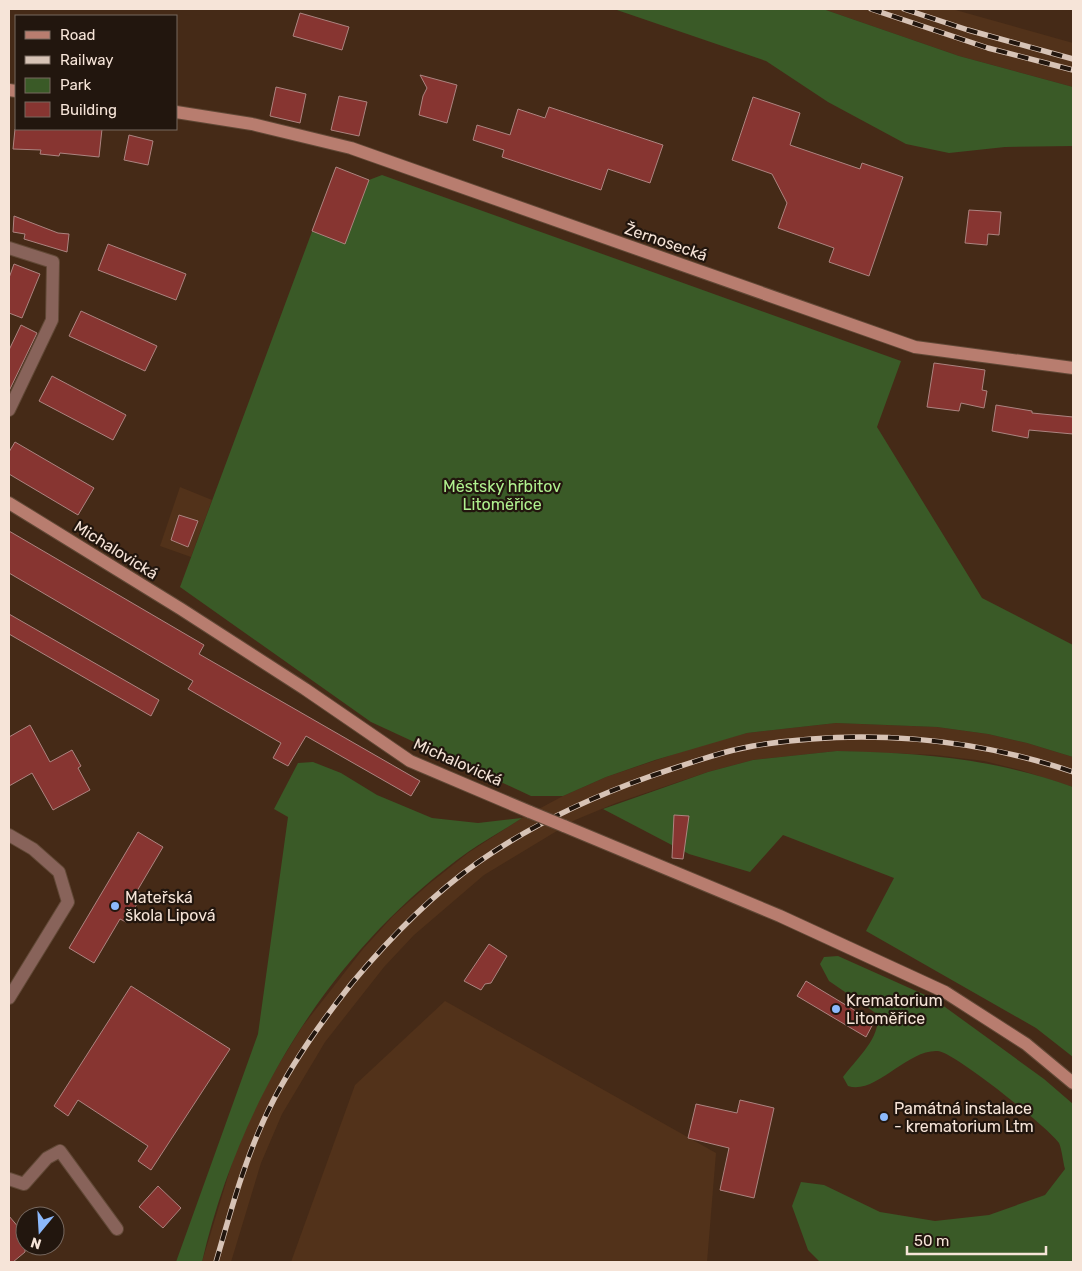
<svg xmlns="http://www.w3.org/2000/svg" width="1082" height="1271" viewBox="0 0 1082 1271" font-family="Rubik,sans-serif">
<rect width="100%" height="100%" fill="#452a17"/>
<g fill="#52321a">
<path d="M823,9H952L1073,43V87L959,56Z"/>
<path d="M180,487L212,500L191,557L160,546Z"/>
<path d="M836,723L937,727L988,734L1027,743L1073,757V787L1020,770L984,761L935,755L837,751L753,760L708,772L616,803L575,820L484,875L414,935L384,967L325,1042L282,1114L261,1163L231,1262H202L235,1153L258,1101L279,1064L302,1027L363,949L394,915L429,884L468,853L522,818L563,796L606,777L701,745L747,733Z"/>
<path d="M445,1001L716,1153L707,1262H291L355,1085Z"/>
</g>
<g fill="#3a5a27">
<path d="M614,9H823L959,56L1073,87V146L1005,147L949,153L906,144L828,102L766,61Z"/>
<path d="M336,167L369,180L382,175L901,361L877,427L982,598L1073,645V757L1027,743L988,734L937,727L836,723L747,733L655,760L606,777L563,796H531L371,722L180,587Z"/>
<path d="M837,751C923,753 991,758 1073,787V1057L1036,1028L866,931L894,878L783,835L750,872L689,854L603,809L708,772L753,760Z"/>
<path d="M313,762L341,773L377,795L432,818L478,823L522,818C504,830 485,840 468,852C332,949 239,1101 202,1262H176L258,1034L288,817L274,809L298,763Z"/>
<path d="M838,956L934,999L1044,1079L1073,1104V1262H820L808,1250L792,1206L801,1182L824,1185L880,1212L935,1221L989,1215L1045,1195L1065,1169C1063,1162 1062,1150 1059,1143C1050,1129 954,1052 938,1051C907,1049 876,1095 848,1086L843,1077C856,1059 882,1037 877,1014L829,981L820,964L824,957Z"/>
</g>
<g fill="#873531" stroke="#ac8480">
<path d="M300,13L349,27L342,50L293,36Z"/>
<path d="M420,75L457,85L447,123L419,115L423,96L427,88Z"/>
<path d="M276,87L306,94L300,123L270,116Z"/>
<path d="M339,96L367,102L359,136L331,130Z"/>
<path d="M753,97L800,113L790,145L860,169L862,163L903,177L869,276L829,262L834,248L778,228L787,203L772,174L732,160Z"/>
<path d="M549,107L663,145L650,183L608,169L601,190L502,157L504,150L473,140L477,125L510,135L518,109L545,118Z"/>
<path d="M15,129H102L99,157L60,153L59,156L40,154L41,150L13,149Z"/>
<path d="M129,135L153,141L148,165L124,160Z"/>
<path d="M336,167L369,180L345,244L312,231Z"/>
<path d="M969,210L1001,212L999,235L988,234L987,245L965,243Z"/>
<path d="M14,216L58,233L69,234L67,252L24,239L25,234L13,232Z"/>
<path d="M108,244L186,274L176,300L98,270Z"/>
<path d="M14,264L40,274L22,318L9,313V278Z"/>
<path d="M81,311L157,346L145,371L69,336Z"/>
<path d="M21,325L37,333L9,391V350Z"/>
<path d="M934,363L985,370L982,390L987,391L984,408L961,403L959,411L927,407Z"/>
<path d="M52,376L126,415L113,440L39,401Z"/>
<path d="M996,405L1032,411V413L1073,417V434L1029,430L1028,438L992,431Z"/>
<path d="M15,442L94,488L78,515L9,474V452Z"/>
<path d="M179,515L198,521L188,547L171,540Z"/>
<path d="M9,531L204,645L199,654L420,781L411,796L306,736L288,766L273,758L281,743L188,689L193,681L9,573Z"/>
<path d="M9,614L159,700L151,716L9,634Z"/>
<path d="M30,725L50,762L72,750L81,766L78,768L90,790L53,810L32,773L9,786V737Z"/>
<path d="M674,815L689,816L683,859L672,858Z"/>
<path d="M138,832L163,847L137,891L143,894L126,922L120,919L94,963L69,948Z"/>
<path d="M489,944L507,956L491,983L485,984L481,990L464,981Z"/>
<path d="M806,981L874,1022L866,1037L797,996Z"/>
<path d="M131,986L230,1049L151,1170L138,1161L148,1146L78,1100L68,1116L54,1106Z"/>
<path d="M740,1100L774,1108L754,1198L720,1190L729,1148L688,1138L696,1104L737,1113Z"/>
<path d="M158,1186L181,1208L163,1228L139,1207Z"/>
<path d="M9,1216L25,1235V1252L13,1262H9Z"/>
</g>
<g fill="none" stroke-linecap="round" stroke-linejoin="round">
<defs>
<g id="street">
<path d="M9,248L53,262L52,320L9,410"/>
<path d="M9,835L33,849L59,872L68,902L9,998"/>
<path d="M9,1179L24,1184L47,1158L60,1151L117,1229"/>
</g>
<g id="secondary">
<path d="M9,90L16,91"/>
<path d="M176,112L252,124L351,148L915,347L1073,368"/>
<path d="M9,503L181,609L305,689L410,761L530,812"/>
<path d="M564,826L780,916L945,992L1026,1044L1073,1083"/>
</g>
</defs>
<use href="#street" stroke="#614836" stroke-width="14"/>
<use href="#secondary" stroke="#614836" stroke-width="14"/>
<use href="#street" stroke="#88635a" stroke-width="12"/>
<use href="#secondary" stroke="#b87d6f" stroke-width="12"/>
<defs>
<g id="rail">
<path d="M871,9L988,48L1073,70"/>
<path d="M904,9L968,30L1073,59"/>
<path d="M216,1262C231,1210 245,1158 269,1109C291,1064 321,1022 352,983C389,939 429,897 477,863C531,825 589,798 651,776C684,765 719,752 753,746C860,728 971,737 1073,772"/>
</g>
</defs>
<use href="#rail" stroke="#d7c3b6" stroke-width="5.5"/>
<use href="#rail" stroke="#22160e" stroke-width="4" stroke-dasharray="11" stroke-linecap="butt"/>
<defs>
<path id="secondary-bridge" d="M530,812L564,826"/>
</defs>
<use href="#secondary-bridge" stroke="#614836" stroke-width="14" stroke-linecap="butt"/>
<use href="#secondary-bridge" stroke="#b87d6f" stroke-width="12"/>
</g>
<g fill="#8cb9fc" stroke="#22160e" stroke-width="2">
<circle cx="115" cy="906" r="5"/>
<circle cx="836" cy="1009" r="5"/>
<circle cx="884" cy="1117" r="5"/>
</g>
<g text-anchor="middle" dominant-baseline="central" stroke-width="4.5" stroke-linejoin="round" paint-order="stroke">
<g font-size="16" fill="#f6e4d8" stroke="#22160e">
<text transform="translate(666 242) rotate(19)">Žernosecká</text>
<text transform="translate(116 550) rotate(32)">Michalovická</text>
<text transform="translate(458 762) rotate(24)">Michalovická</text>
</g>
<g font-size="16" fill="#b0f18f" stroke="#22160e">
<text x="502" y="486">Městský hřbitov<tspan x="502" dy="18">Litoměřice</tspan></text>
</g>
<g font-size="16" fill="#f6e4d8" stroke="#22160e" text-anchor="start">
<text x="125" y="897">Mateřská<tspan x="125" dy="18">škola Lipová</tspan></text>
<text x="846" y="1000">Krematorium<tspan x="846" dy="18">Litoměřice</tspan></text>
<text x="894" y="1108">Památná instalace<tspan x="894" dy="18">- krematorium Ltm</tspan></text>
</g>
</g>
<rect width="1082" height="1271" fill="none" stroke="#f6e4d8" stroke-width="20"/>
<rect x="15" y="15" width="162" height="115" fill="#22160e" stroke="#77685f"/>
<rect x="25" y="31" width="25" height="8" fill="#b87d6f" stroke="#77685f"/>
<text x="60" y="40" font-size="15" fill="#f6e4d8">Road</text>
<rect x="25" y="56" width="25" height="8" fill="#d7c3b6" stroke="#77685f"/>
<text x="60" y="65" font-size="15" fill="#f6e4d8">Railway</text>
<rect x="25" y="78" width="25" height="15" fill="#3a5a27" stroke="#77685f"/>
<text x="60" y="90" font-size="15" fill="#f6e4d8">Park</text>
<rect x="25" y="102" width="25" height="15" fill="#873531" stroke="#77685f"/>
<text x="60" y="115" font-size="15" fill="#f6e4d8">Building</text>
<g transform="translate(40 1231) rotate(198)"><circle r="24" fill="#22160e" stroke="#77685f"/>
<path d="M0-4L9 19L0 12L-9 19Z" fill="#8cb9fc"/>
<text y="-8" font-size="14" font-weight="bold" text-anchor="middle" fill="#f6e4d8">N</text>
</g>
<path d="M907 1246v8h139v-8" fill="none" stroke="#f6e4d8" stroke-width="2.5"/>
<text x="914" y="1246" font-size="15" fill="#f6e4d8" stroke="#22160e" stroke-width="4" paint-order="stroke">50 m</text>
</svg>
